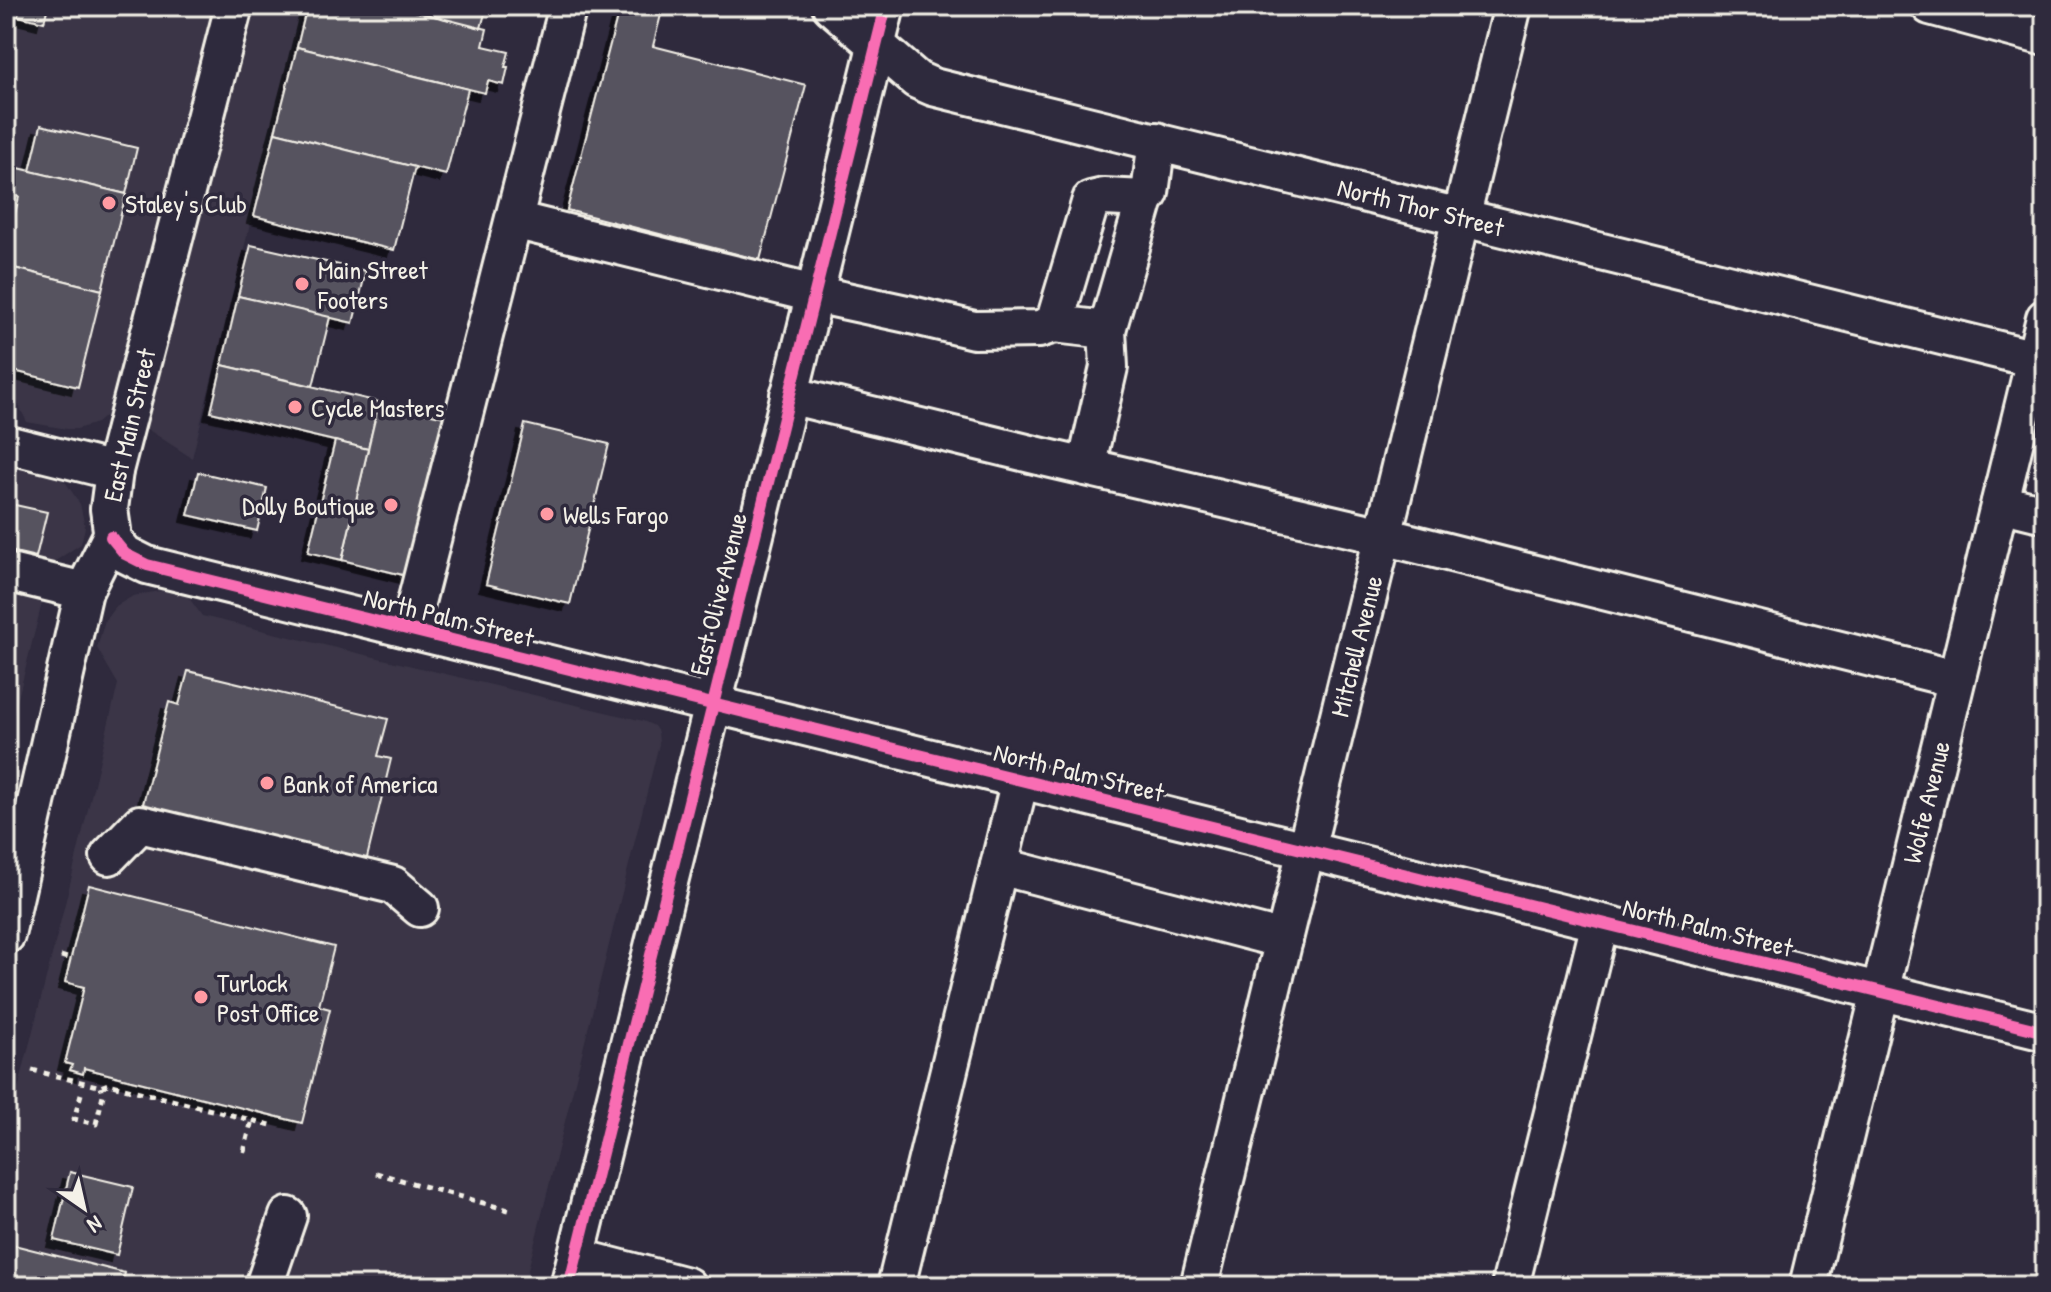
<svg xmlns="http://www.w3.org/2000/svg" width="2051" height="1292" viewBox="0 0 2051 1292" font-family="'Patrick Hand',sans-serif">
<defs>
<filter id="shadow"><feDropShadow dx="-7" dy="7" stdDeviation="0" flood-color="#0009"/></filter>
</defs>
<rect width="100%" height="100%" fill="#2f2a3d"/>
<filter id="ink" filterUnits="userSpaceOnUse"><feTurbulence type="fractalNoise" baseFrequency=".0125" numOctaves="2"/><feDisplacementMap in="SourceGraphic" scale="16" xChannelSelector="R" yChannelSelector="G"/><feConvolveMatrix kernelMatrix="1 2 1 2 8 2 1 2 1" color-interpolation-filters="sRGB"/></filter>
<g filter="url(#ink)">
<g fill="#3b3647">
<path d="M6,6H304L192,458L115,408L97,423L77,429H67L27,422L16,400L18,393L6,390Z"/>
<path d="M21,465L52,473L66,483L80,504L85,527L81,544L52,563L6,746V474Z"/>
<path d="M164,590L186,594L202,616L643,721L654,726L658,732L659,744L524,1286H6V1137L73,872L118,684L97,648L105,620L116,606L133,596Z"/>
</g>
<g fill="#56525f" stroke="#f4f1e8" stroke-width="2" filter="url(#shadow)">
<path d="M6,6H48L44,22L6,13Z"/>
<path d="M307,6H394L487,29L483,46L509,52L505,67H508L504,85L488,81L485,93L297,47Z"/>
<path d="M394,6H487L481,28Z"/>
<path d="M620,6L663,7L653,46L806,85L760,260L567,210Z"/>
<path d="M297,47L468,89L446,175L275,132Z"/>
<path d="M41,125L137,148L126,194L30,171Z"/>
<path d="M275,132L415,167L394,250L254,216Z"/>
<path d="M6,165L126,194L102,290L6,266V250L19,197L6,194Z"/>
<path d="M251,245L366,271L353,323L238,296Z"/>
<path d="M6,266L102,290L78,387L6,369Z"/>
<path d="M238,296L330,317L313,386L222,365Z"/>
<path d="M222,365L379,402L368,449L211,412Z"/>
<path d="M379,402L449,418L411,577L342,560Z"/>
<path d="M525,424L609,444L570,604L486,584Z"/>
<path d="M335,441L368,449L342,560L308,552Z"/>
<path d="M198,472L267,488L257,531L188,515Z"/>
<path d="M6,503L47,512L36,557L6,550Z"/>
<path d="M188,671L388,719L378,756L391,759L366,862L142,808L169,702L179,705Z"/>
<path d="M89,885L334,947L319,1006L330,1009L302,1123L84,1068L83,1074L70,1070L72,1065L65,1063L84,987L65,982Z"/>
<path d="M70,1172L133,1187L117,1255L54,1240Z"/>
<path d="M6,1243L125,1273L122,1286H6Z"/>
</g>
<g fill="none" stroke-linecap="round" stroke-linejoin="round">
<defs>
<g id="minor">
<path d="M831,6L917,80L933,87L2035,359"/>
<path d="M1930,6L2045,37"/>
<path d="M514,220L814,294L907,314L974,330L1039,329L1054,324L1091,200L1104,197L1145,199L1150,193L1157,141"/>
<path d="M1054,324L1107,330L1145,199"/>
<path d="M789,395L1043,457L1383,536L1956,679"/>
<path d="M6,444L114,471"/>
<path d="M1086,467L1109,367L1107,330"/>
<path d="M2000,503L2045,514"/>
<path d="M111,537L125,554L147,565L2045,1032"/>
<path d="M6,572L84,591"/>
<path d="M409,630L568,6"/>
<path d="M109,856L140,824L393,885L420,908"/>
<path d="M999,866L1284,940"/>
<path d="M6,935L84,591L111,537L112,530L109,509L114,471L234,6"/>
<path d="M576,1257L687,1286"/>
<path d="M264,1286L288,1216"/>
<path d="M569,1286L886,6"/>
<path d="M896,1286L1020,780"/>
<path d="M1199,1286L1513,6"/>
<path d="M1510,1286L1600,923"/>
<path d="M1808,1286L2045,318"/>
</g>
</defs>
<use href="#minor" stroke="#f4f1e8" stroke-width="42"/>
<g stroke="#f4f1e8" stroke-width="5" stroke-dasharray="6 6" stroke-linecap="butt">
<path d="M61,956L70,959"/>
<path d="M32,1070L101,1087L108,1084L275,1126"/>
<path d="M81,1094L74,1119L96,1124L103,1095L101,1087"/>
<path d="M244,1152L252,1120"/>
<path d="M376,1173L512,1211"/>
</g>
<use href="#minor" stroke="#2f2a3d" stroke-width="36"/>
<defs>
<g id="cycleway">
<path d="M111,537L125,554L147,565L2045,1032"/>
<path d="M569,1286L886,6"/>
</g>
</defs>
<use href="#cycleway" stroke="#2f2a3d" stroke-width="17"/>
<use href="#cycleway" stroke="#f96db3" stroke-width="12"/>
</g>
</g>
<g fill="#ff9aa2" stroke="#2f2a3d" stroke-width="3">
<circle cx="109" cy="203" r="8"/>
<circle cx="302" cy="284" r="8"/>
<circle cx="295" cy="407" r="8"/>
<circle cx="391" cy="505" r="8"/>
<circle cx="547" cy="514" r="8"/>
<circle cx="267" cy="783" r="8"/>
<circle cx="201" cy="997" r="8"/>
</g>
<g text-anchor="middle" dominant-baseline="central" stroke-width="7" stroke-linejoin="round" paint-order="stroke">
<g font-size="26" fill="#f4f1e8" stroke="#2f2a3d" text-anchor="start">
<text x="125" y="203">Staley's Club</text>
<text x="318" y="269">Main Street<tspan x="318" dy="30">Footers</tspan></text>
<text x="311" y="407">Cycle Masters</text>
<text x="375" y="505" text-anchor="end">Dolly Boutique</text>
<text x="563" y="514">Wells Fargo</text>
<text x="283" y="783">Bank of America</text>
<text x="217" y="982">Turlock<tspan x="217" dy="30">Post Office</tspan></text>
</g>
<g font-size="26" fill="#f4f1e8" stroke="#2f2a3d">
<text transform="translate(1421 207) rotate(14)">North Thor Street</text>
<text transform="translate(129 425) rotate(-77)">East Main Street</text>
<text transform="translate(718 594) rotate(-76)">East Olive Avenue</text>
<text transform="translate(449 617) rotate(14)">North Palm Street</text>
<text transform="translate(1356 646) rotate(-76)">Mitchell Avenue</text>
<text transform="translate(1079 772) rotate(14)">North Palm Street</text>
<text transform="translate(1926 802) rotate(-76)">Wolfe Avenue</text>
<text transform="translate(1708 927) rotate(14)">North Palm Street</text>
</g>
</g>
<rect width="2051" height="1292" fill="none" stroke="#2f2a3d" stroke-width="32"/>
<rect x="16" y="16" width="2019" height="1260" fill="none" stroke="#f4f1e8" stroke-width="3" filter="url(#ink)"/>
<g transform="translate(84 1208) rotate(146)" stroke="#2f2a3d" stroke-width="6" paint-order="stroke">
<path d="M0-6L14 30L0 20L-14 30Z" fill="#f4f1e8"/>
<text y="-12" font-size="22" font-weight="bold" text-anchor="middle" fill="#f4f1e8">N</text>
</g>
</svg>
